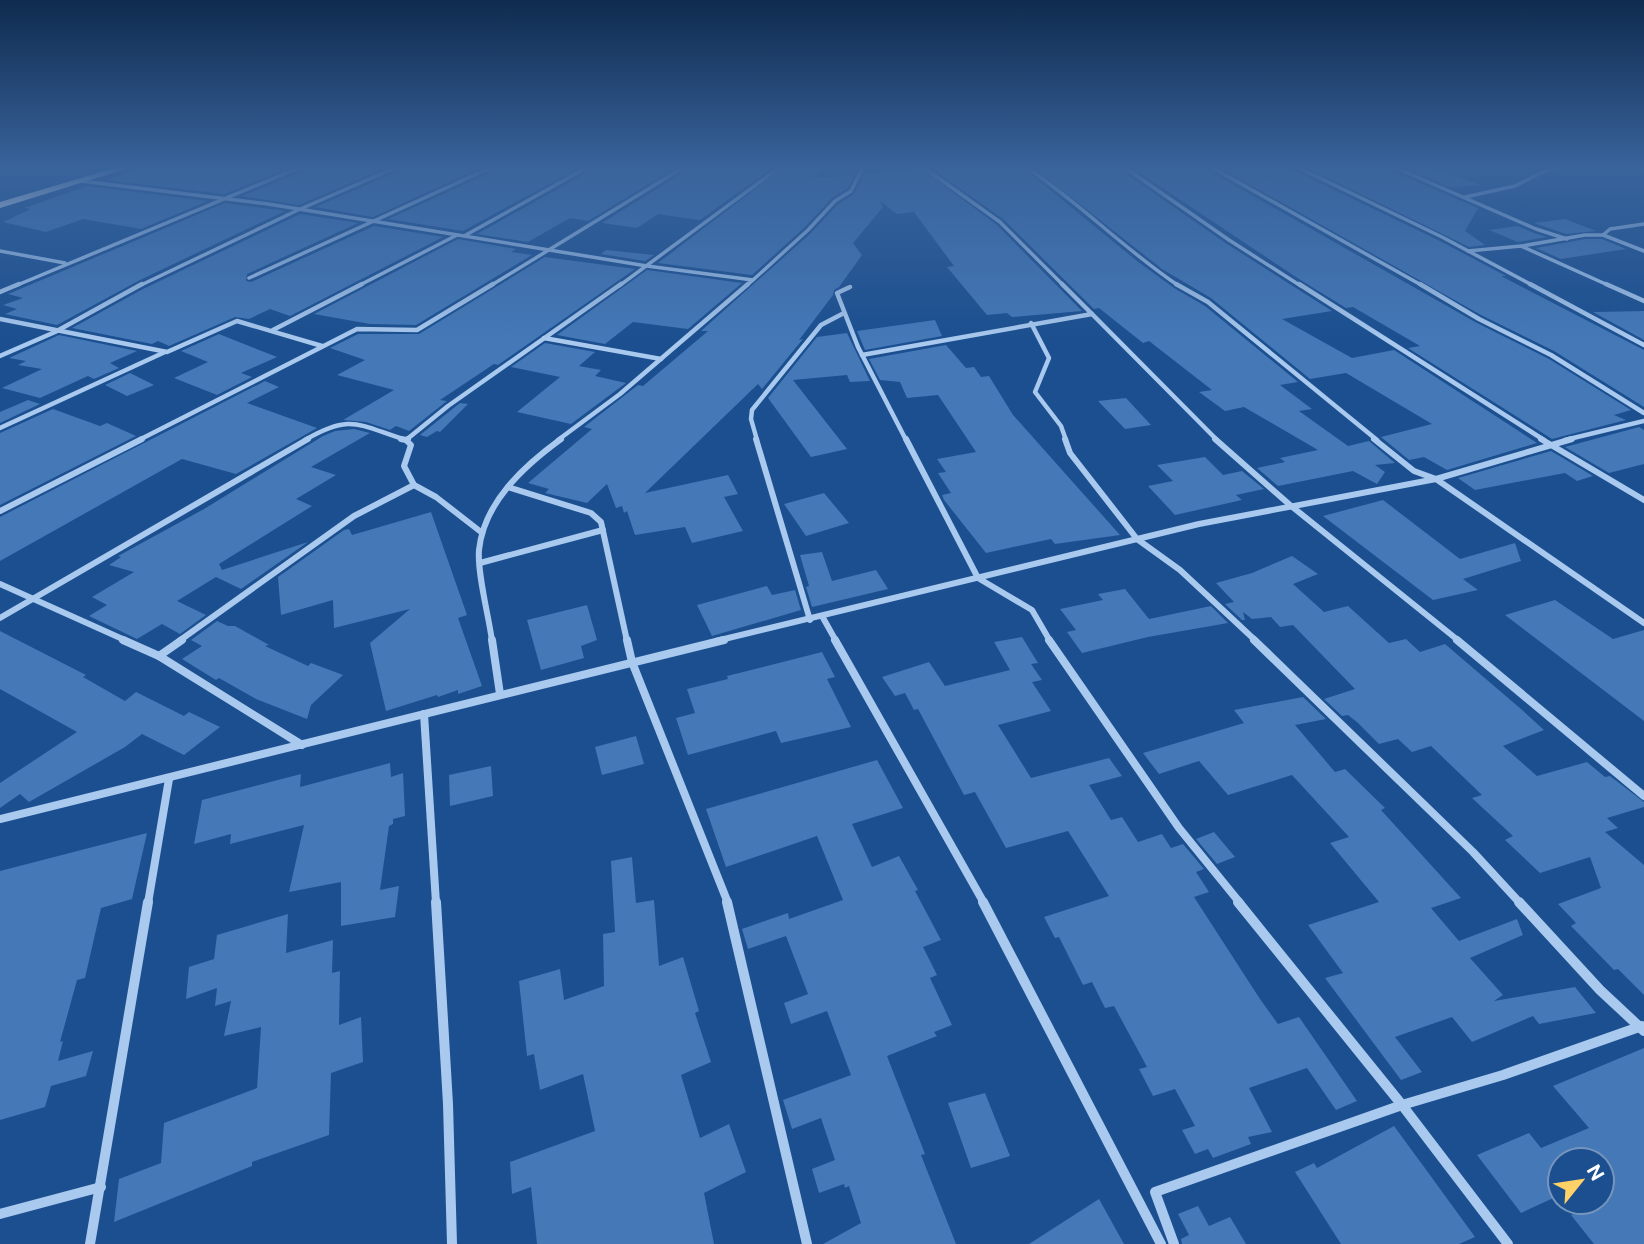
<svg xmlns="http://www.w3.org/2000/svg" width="1644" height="1244" viewBox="0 0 1644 1244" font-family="'Public Sans',sans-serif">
<rect width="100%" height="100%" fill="#1b4f8f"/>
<g fill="#4478b7">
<path d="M135,167H290L224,194L106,180L134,171Z"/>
<path d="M305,167H387L299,205L242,196L303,171Z"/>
<path d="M401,167H482L373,217L315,207L399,171Z"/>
<path d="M496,167H580L463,231L388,219L494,171Z"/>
<path d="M592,167H676L588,221L570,218L528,242L477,234L590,171Z"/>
<path d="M688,167H773L700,220L658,214L637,228L602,223L686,171Z"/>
<path d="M784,167H825L813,178L854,175L848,188L832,198L805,227L752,275L658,263Z"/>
<path d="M906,167H919L997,225L1082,311L1012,317L1007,313L987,315L947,267L954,266L914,212L897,214L880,201L883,207L853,243L862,255L839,287L834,290L833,295L799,340L803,339L762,389L758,384L645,493L728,475L738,494L724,497L743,531L692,543L685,527L635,535L627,511L624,513L622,506L616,508L607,484L587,503L545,493L549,489L528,483L592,429L584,427L638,385L643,386L708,331H701L811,233L838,204L854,194L864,174L906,171Z"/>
<path d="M930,167H1022L1137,261L1174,288L1205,306L1298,382L1280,385L1312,409L1299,411L1348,446L1369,441L1395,463L1375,465L1385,472L1377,484L1353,471L1278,486L1257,468L1285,462L1280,458L1318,450L1244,407L1225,411L1199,392L1212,390L1149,341L1143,343L1099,308L1094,309L1003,219Z"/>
<path d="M1033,167H1120L1122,171L1227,244L1332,311L1282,319L1352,358L1394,350L1537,443L1447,470L1424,457L1409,460L1381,437L1432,424L1346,373L1310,379L1211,298L1162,269Z"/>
<path d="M1131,167H1207L1209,171L1477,323L1549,359L1631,410L1614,415L1626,420L1552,439L1408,348L1420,346L1353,307L1346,308L1299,279Z"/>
<path d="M1219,167H1293L1295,171L1440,241L1506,276H1501L1644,350V407L1554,351L1481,315Z"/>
<path d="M1306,167H1390L1392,171L1478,208L1465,231L1485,245L1469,247Z"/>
<path d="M1404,167H1429L1481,185L1450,187Z"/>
<path d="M87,186L208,201L141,229L83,219L46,232L3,222L31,209L24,208Z"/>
<path d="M225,203L285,211L140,280L57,325L5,314L17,309L3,305L23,298L8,294Z"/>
<path d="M300,214L358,223L247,274L246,281L251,282L374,226L443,237L290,316L270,309L249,319L235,317L169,346L158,341L152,344L72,328L143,289Z"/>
<path d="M1565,219L1596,231L1566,234L1534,223Z"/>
<path d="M1518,226L1534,233L1547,237L1518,242L1489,230Z"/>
<path d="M458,239L516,249L511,252L532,255L416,325L370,324L314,314Z"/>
<path d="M1585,239H1602L1626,249L1561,259L1536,248Z"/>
<path d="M606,250L654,255L645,261L601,254Z"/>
<path d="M545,257L635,269L498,365L494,364L440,400L447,401L409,431L396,426L390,430L366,422L343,420L394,390L337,375L365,360L330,348L358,334H419Z"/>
<path d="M647,270L742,283L688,329L633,322L605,344L557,335Z"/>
<path d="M1644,311V340L1593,312H1596Z"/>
<path d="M935,320L942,336L865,350L857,331Z"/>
<path d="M847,333L870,381L850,382L847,375L793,380L847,449L811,457L768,398L817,337Z"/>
<path d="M219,334L277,357L241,373L252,377L217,395L174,378L208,362L181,351Z"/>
<path d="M59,335L137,351L110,363L119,368L94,379L88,376L40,398L2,388L42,369L18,365L26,361L9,358Z"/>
<path d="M545,343L595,352L579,366L601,370L595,376L626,383L571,424L517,412L560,377L511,367Z"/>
<path d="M946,345L966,368L974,367L981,377L989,376L1013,415L1120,535L1055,544L1051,539L986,553L944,500L942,495L951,493L938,473L946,472L937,459L976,452L938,395L907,398L900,382L880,380L869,359Z"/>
<path d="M130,373L154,385L127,396L105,385Z"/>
<path d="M265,381L279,387L247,403L317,428L236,474L182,459L0,561V517Z"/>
<path d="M1126,398L1151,425L1125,429L1098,401Z"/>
<path d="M28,400L40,404L0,423V412Z"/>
<path d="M460,403L468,404L440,432L437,431L427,437L420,435Z"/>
<path d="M53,409L100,426L107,423L136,436L0,505V433Z"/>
<path d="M1639,427L1644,430V464L1609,473L1565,447Z"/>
<path d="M354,429L370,433L311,467L336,475L296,499L312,506L219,564L222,570L308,542L241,589L216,577L177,601L206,615L180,634L162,624L137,639L89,616L107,605L92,597L134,572L109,565L121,557L118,556L204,509L323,436L335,431Z"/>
<path d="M1551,451L1593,476L1577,481L1565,473L1475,490L1458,478Z"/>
<path d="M1205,457L1223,475L1242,471L1264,489L1236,495L1242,500L1175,515L1148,486L1173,481L1157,465Z"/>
<path d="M824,493L849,523L806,536L784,504Z"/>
<path d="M1383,500L1460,559L1515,543L1521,561L1463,579L1478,590L1433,600L1323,516Z"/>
<path d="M431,512L467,615L458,618L482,686L458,694V690L438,697L437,695L386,711L370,643L410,609L334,628L333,600L281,615L278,577L344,530L349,529L352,535Z"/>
<path d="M822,552L832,581L876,570L888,589L812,607L806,587L809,586L800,555Z"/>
<path d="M1292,556L1318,574L1293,584L1324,612L1348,606L1389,643L1406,639L1420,652L1445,644L1521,709L1544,730L1503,746L1537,776L1587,762L1605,777L1610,776L1644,802V807L1607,818L1618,828L1605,832L1644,865V995L1618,969L1614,970L1571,926L1576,923L1558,904L1601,888L1590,857L1540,873L1505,840L1513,836L1472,798L1482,795L1431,746L1412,752L1398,739L1379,744L1358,723L1348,715L1342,716L1324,699L1355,689L1293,625L1280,627L1271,617L1252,619L1243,612L1245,620H1242L1225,604L1234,602L1216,583L1252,573Z"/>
<path d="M767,586L772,595L795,590L801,610L712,636L697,605Z"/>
<path d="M1125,589L1149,619L1211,606L1228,623L1148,637L1082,653L1067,632L1076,630L1060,609L1103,600L1098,594Z"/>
<path d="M1555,600L1613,639L1644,630V721L1505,615Z"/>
<path d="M587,605L597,640L581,646L584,658L541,670L527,620Z"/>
<path d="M217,621L228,626H235L269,645L265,646L308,666L311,663L343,675L311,705L307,719L256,699L219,678L216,680L182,659L202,646L191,640Z"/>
<path d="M0,631L86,675L83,677L125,701L136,692L184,716L189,712L220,727L184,755L142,734L125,747L29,802L20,794L0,808V783L77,732L0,689Z"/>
<path d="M1022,637L1038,663L1031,664L1042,680L1032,682L1051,711L998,725L1031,778L1109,758L1122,776L1089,785L1111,820L1122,817L1138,842L1162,834L1171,848L1183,844L1204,869L1196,872L1209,892L1194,897L1260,999L1278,1024L1299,1017L1357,1101L1336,1110L1307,1068L1249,1088L1272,1132L1248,1137L1251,1144L1213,1158L1208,1149L1195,1154L1182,1130L1195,1126L1175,1089L1153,1096L1139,1069L1147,1067L1114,1006L1105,1008L1092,982L1083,985L1059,937L1055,938L1044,917L1109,896L1068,831L1006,848L975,792L964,795L918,709L914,710L905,693L895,696L882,677L929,662L945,686L1010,670L994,642Z"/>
<path d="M822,652L835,677L827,679L851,727L781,743L776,731L688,755L676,718L695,713L687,689L728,679L727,676Z"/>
<path d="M1303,697L1326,719L1295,725L1335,772L1345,769L1385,808L1381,810L1461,898L1431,908L1459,941L1517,919L1523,935L1470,958L1503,995L1494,1001L1575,987L1596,1013L1539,1024L1533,1016L1472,1042L1452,1017L1395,1037L1422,1072L1401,1080L1325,978L1343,973L1308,925L1379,902L1330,843L1349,837L1292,775L1228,795L1199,761L1159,774L1143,753L1244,723L1234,710Z"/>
<path d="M636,736L644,764L602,775L595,747Z"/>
<path d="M877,760L903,808L852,824L872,867L899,856L918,890L915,891L941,940L923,947L937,975L930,978L952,1025L934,1032L937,1036L887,1056L925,1154L921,1155L956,1244H823L861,1223L849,1186L845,1188L844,1184L819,1193L812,1169L835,1160L821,1118L792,1129L783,1100L851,1075L827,1011L791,1024L784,1003L808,994L786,936L748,949L742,929L788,913L789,919L843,900L817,836L726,867L706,809Z"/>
<path d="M390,763L391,777L403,773L405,816L393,819V824L389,826L380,890L399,886L395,917L341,926V882L289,892L304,825L230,844L231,834L194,844L202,800L301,774L300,787Z"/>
<path d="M491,766L493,796L450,806L449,775Z"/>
<path d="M1214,832L1235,857L1217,864L1196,839Z"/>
<path d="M147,833L132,899L101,908L85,978L77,980L60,1042L63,1041L58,1061L93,1051L86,1076L51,1086L45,1107L0,1120V871Z"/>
<path d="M632,857L636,903L654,900L659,966L683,957L699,1011L695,1013L711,1062L681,1075L700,1138L729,1124L746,1172L704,1193L714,1244H537L531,1187L512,1194L510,1162L595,1131L583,1074L540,1090L534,1054L527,1056L519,981L560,969L564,1000L604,986L603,934L615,932L611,861Z"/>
<path d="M288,914L286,953L333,940L332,973L340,971L339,1025L361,1017L363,1062L331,1073L329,1135L252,1162V1166L114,1222L119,1179L161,1163L164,1123L257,1088L261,1027L224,1036L231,1001L215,1006L217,988L186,999L189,967L214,959L217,935Z"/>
<path d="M1644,1048V1244H1594L1571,1215L1602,1202V1160H1560V1195L1521,1213L1477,1155L1529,1133L1541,1148L1589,1128L1553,1086Z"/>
<path d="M985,1093L1010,1156L971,1168L948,1103Z"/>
<path d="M1394,1126L1427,1171L1475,1237L1459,1244H1341L1295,1172L1314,1163L1317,1168Z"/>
<path d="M1099,1199L1124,1244H1029Z"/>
<path d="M1198,1206L1209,1226L1230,1217L1246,1244H1182L1181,1239L1189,1235L1178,1214Z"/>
</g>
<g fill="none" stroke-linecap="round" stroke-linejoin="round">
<g stroke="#a9c9ee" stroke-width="3.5">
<path d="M923,167L1000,222L1064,286"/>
<path d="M1026,167C1080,203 1125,250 1179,286"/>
<path d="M1124,167L1229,240L1301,286"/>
<path d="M1211,167L1423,286"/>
<path d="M1297,167L1442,237L1534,286"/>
<path d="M1394,167L1536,229L1567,239"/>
<path d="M81,181L268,204L647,266L753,280L808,230L835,201L851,191L863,167"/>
<path d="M1465,197L1515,186L1553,167"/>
<path d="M1603,235L1644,251"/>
<path d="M464,236L588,167"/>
<path d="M1522,246L1585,235H1603L1610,229L1644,224"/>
<path d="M0,251L65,263"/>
<path d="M1468,251L1521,246L1610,286"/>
<path d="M249,278L492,167"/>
<path d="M15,286L301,167"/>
<path d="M139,286L298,210L397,167"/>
<path d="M358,286L457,235"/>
<path d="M490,286L684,167"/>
<path d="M619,286L780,167"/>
<path d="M746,286L753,280"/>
</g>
<g stroke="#a9c9ee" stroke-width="4.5">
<path d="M1176,284L1208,302L1377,440"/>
<path d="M1299,284L1544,440"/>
<path d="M1420,284L1479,319L1551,355L1644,413"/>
<path d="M1530,284L1644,345"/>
<path d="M1606,284L1644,301"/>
<path d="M850,287L837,293L858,347L906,440"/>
<path d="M0,292L19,284"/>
<path d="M1092,314L1217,440"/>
<path d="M0,319L167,352L237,321L322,346"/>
<path d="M1031,323L1049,358L1035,392L1061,426L1066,440"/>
<path d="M273,330L362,284"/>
<path d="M544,338L661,359"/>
<path d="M862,355L1092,314L1062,284"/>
<path d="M0,356L55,332L142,284"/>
<path d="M0,428L165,352"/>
<path d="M139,440L357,329L417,330L493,284"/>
<path d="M305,440C351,413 358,425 406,440"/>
<path d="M406,440L448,406L621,284"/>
<path d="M558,440L620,394L748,284"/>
<path d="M757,440L751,419L752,410L821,325L844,313"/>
<path d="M1565,440L1644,421"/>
</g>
<g stroke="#a9c9ee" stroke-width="6">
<path d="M401,439L406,440"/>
<path d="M408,439L406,440L411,445L404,466L414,485L436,497L481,532"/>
<path d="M756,439L810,620"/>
<path d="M906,439L978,578L1032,610L1050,641"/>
<path d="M1065,439L1070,453L1137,539L1180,570L1256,641"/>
<path d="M1215,439L1290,505L1459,641"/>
<path d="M1374,439L1414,471L1436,479L1644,623"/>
<path d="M1541,439L1644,500"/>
<path d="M508,487L591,513L601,522L627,641"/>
<path d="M0,511L142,439"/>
<path d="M480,563L603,530"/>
<path d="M0,584L127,641"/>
<path d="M822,616L836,641"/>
<path d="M0,618L308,439"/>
<path d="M179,641L354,516L414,485"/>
<path d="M492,641C489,617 477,573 479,550C484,502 524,466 561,439"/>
<path d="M716,641L1199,524L1436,479L1572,439"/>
</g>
<g stroke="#a9c9ee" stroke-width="8">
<path d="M123,640L159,656L302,745"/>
<path d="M492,640L500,694"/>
<path d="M627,640L632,662L728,903"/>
<path d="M835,640L984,903"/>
<path d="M1049,640L1179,828L1240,903"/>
<path d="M1254,640L1473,852L1520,903"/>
<path d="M1457,640L1644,796"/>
<path d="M159,656L182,640"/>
<path d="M424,714L436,903"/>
<path d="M0,819L724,640"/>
<path d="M148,903L169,779"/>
</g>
<g stroke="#a9c9ee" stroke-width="10">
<path d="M436,902L448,1104L452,1244"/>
<path d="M727,902L807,1244"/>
<path d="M983,902L1161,1244"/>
<path d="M1238,902L1402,1105L1508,1244"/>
<path d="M1519,902L1600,990L1644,1031"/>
<path d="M0,1214L101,1187"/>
<path d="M90,1244L148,902"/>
<path d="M1174,1244L1155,1192L1402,1105L1503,1075L1642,1026"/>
</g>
<path fill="#fff" fill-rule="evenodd" d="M118,167H132L0,208V202Z"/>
</g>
<linearGradient id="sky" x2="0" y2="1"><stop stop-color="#0f2b4f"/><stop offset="0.49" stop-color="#39639b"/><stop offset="1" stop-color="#39639b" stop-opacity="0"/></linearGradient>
<rect width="1644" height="341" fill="url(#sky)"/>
<g transform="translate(1581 1181) rotate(60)"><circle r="33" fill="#1b4f8f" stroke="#7695bc" stroke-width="2"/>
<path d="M0-5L12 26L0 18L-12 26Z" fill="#ffd166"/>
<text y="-10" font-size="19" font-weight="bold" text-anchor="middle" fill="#ffffff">N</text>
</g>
</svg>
